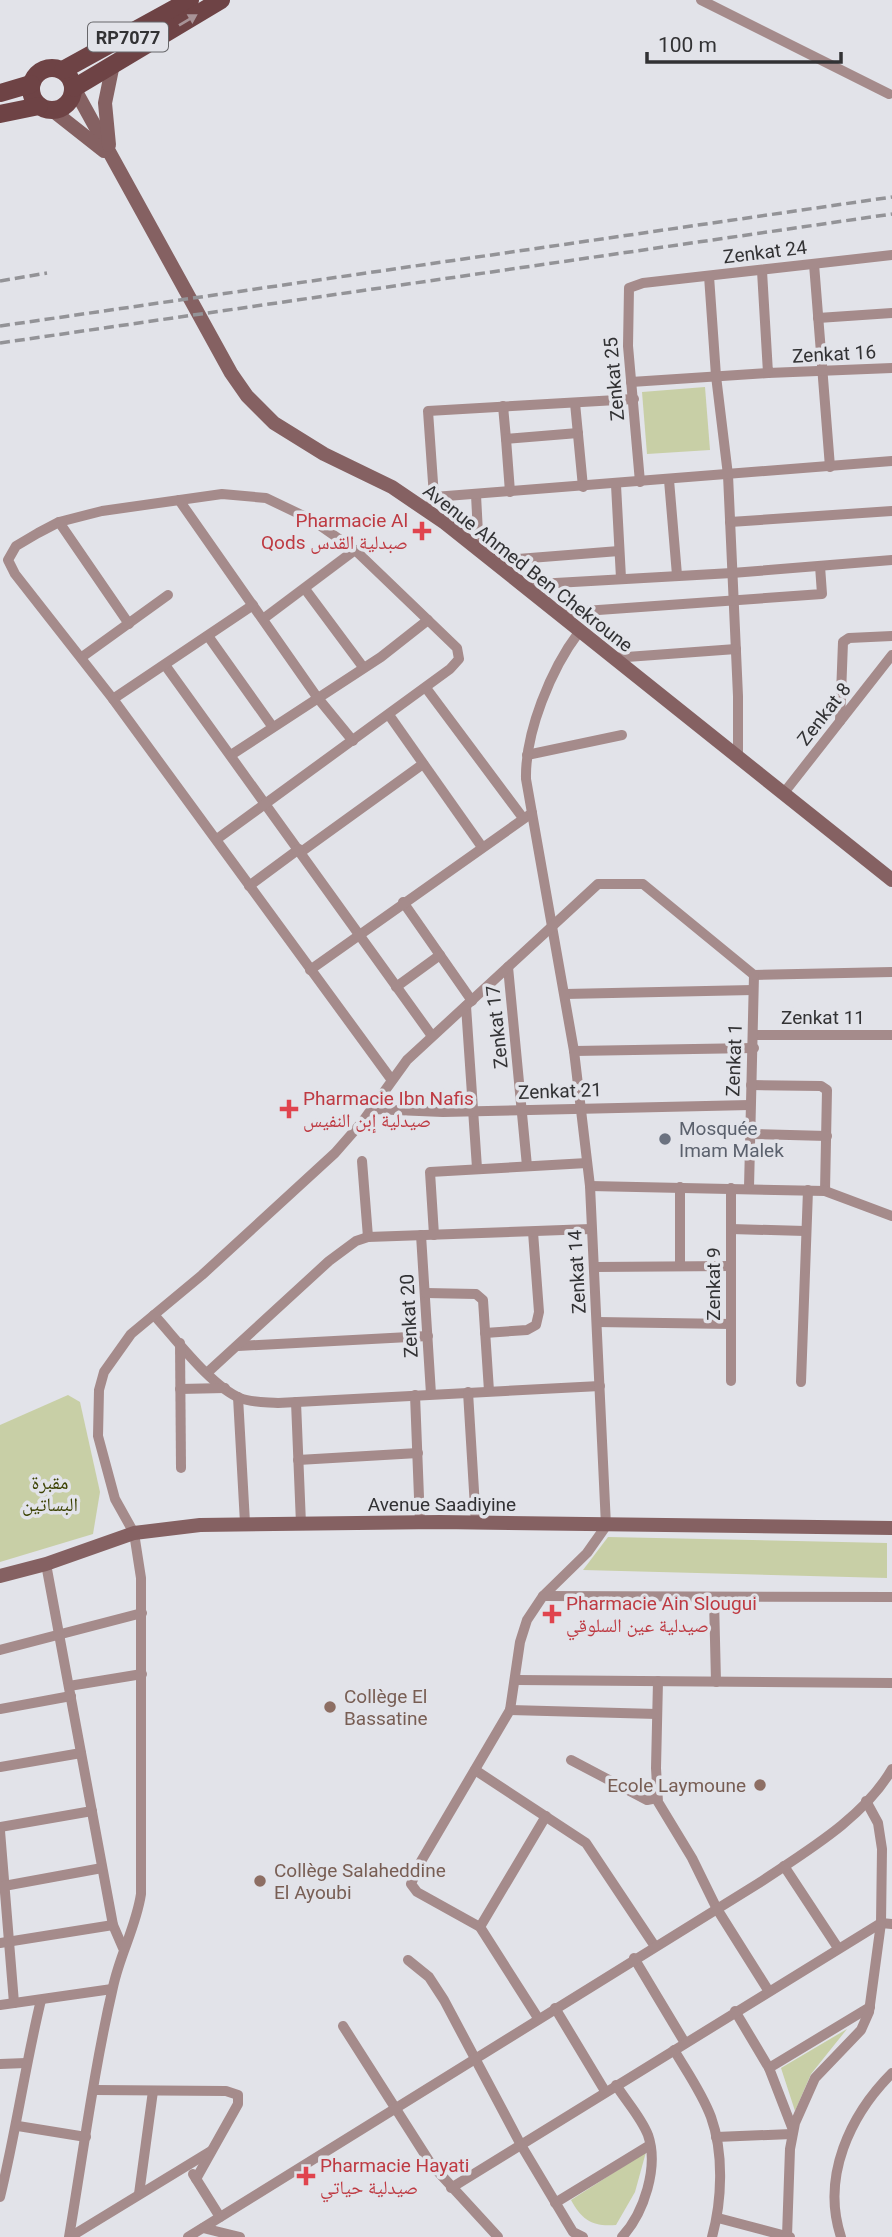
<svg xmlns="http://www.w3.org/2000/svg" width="892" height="2237" viewBox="0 0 892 2237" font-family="Roboto,'Noto Naskh Arabic',sans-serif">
<rect width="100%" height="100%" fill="#e2e3e9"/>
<g fill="#c8cfa6">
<path d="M705,387L710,450L647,454L642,392Z"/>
<path d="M68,1395L80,1402L100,1492L93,1534L0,1562V1425Z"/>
<path d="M608,1537L887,1543V1578L583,1570Z"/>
<path d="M847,2029L811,2074L795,2111L781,2068Z"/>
<path d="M646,2152L635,2192L616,2225C592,2227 582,2220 571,2200Z"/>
</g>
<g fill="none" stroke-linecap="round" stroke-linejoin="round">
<g stroke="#a58b8b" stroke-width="10">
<path d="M701,0L889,94"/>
<path d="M814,264L830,467"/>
<path d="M762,271L768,373L892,368"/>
<path d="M709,276L716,376L728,475L738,696V758"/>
<path d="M818,318L892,313"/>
<path d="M631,382L768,373"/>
<path d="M575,403L583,487"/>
<path d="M503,406L506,439"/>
<path d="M669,480L677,575"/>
<path d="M640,482L628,346L629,288L643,283L892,255"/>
<path d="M616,485L621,578"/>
<path d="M510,492L506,439L578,433"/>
<path d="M476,495L479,552"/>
<path d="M434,497L428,411L634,399"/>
<path d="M179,500L317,697L353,741"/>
<path d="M428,510L434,497L892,461"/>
<path d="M59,522L129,624"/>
<path d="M730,522L892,511"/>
<path d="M491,561L619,551"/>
<path d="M520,585L732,573L892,560"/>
<path d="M305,589L363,667"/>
<path d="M556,613L822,594L820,566"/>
<path d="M263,619L355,550"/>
<path d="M208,636L272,726"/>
<path d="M82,657L168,595"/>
<path d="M613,658L736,649"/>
<path d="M165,665L432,1036"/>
<path d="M426,688L523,818"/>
<path d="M113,699L253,605"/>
<path d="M389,715L482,847"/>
<path d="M840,721L843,642L849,638L892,636"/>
<path d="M231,755L381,657L428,620"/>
<path d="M527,755L622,735"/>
<path d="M783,794L892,655"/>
<path d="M217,839L450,669L459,659L457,648L355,550L312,520L266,498L222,494L102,511L59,522L38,533L16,546L8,560L15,574L113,699L391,1079"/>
<path d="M301,852L423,764"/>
<path d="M249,886L299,849"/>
<path d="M403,902L472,1001"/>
<path d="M508,967L527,1166"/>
<path d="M310,970L532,813"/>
<path d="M754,975L892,972"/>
<path d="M396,987L440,955"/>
<path d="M565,994L753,990"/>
<path d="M466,1006L477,1168"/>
<path d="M753,1035H892"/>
<path d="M574,1051L754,1048"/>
<path d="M751,1085L821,1086L827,1090L825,1191"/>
<path d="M372,1109L443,1112L750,1105"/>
<path d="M750,1134L827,1136"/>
<path d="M362,1161L368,1237"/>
<path d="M590,1186L825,1191L892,1216"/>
<path d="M749,1188L754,975"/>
<path d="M731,1229L805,1231"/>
<path d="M421,1235L431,1394"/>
<path d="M434,1235L430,1172L587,1163"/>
<path d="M680,1266V1187"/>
<path d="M595,1267L731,1266"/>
<path d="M426,1293L476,1294L483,1300L489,1391"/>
<path d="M154,1315C176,1339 211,1386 240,1398C252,1403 266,1402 278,1403L600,1386"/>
<path d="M597,1322L731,1324"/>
<path d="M485,1333L527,1330L536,1325L539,1312L533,1232"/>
<path d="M180,1343L181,1468"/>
<path d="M238,1346L428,1336"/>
<path d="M208,1372L329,1261L356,1241L368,1237L591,1229"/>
<path d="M731,1381V1188"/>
<path d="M801,1382L808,1190"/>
<path d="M180,1389L225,1388"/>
<path d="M468,1392L476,1524"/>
<path d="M415,1395L420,1523"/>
<path d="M238,1397L245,1523"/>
<path d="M296,1402L301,1524"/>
<path d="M298,1460L418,1453"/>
<path d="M46,1564L113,1925L123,1948"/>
<path d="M543,1596L892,1597"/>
<path d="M714,1599L716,1682"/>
<path d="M0,1650L142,1613"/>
<path d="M517,1680L892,1683"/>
<path d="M658,1681L656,1768L658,1802L692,1858L717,1909L768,1990"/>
<path d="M69,1686L142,1674"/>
<path d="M0,1709L71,1696"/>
<path d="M510,1710L657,1714"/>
<path d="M571,1760L647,1800L657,1798"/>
<path d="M0,1767L81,1753"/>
<path d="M475,1770L586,1843L654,1945"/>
<path d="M0,1827L92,1811"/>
<path d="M0,1831L14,2003"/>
<path d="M784,1866L838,1948"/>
<path d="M4,1886L102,1868"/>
<path d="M480,1927L546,1816"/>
<path d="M0,1943L113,1925"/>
<path d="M634,1958L685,2043"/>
<path d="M408,1960L429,1977L444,2000L521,2145L573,2232L583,2237"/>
<path d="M0,2005L112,1989"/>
<path d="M555,2008L605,2091"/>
<path d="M735,2011L769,2068L793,2130"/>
<path d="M538,2018L480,1927L417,1892L411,1884L420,1863L510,1710L520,1642L527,1620L543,1596L587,1553L606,1526L590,1186L574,1051L526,779C525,732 551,669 579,632"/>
<path d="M343,2026L431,2164L498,2237"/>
<path d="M674,2050C687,2072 702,2093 711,2117C724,2153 722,2201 712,2237"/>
<path d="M0,2064L26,2063"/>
<path d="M769,2068L870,2007"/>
<path d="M616,2085C626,2101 641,2117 648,2135C659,2167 644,2213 622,2237"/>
<path d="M95,2090L226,2091L238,2095V2104L196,2179"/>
<path d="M18,2126L86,2137"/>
<path d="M716,2137L792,2134"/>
<path d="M193,2174L220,2217"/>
<path d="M451,2188L881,1923L892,1924"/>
<path d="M139,2194L153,2091"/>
<path d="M0,2197C16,2132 25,2066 41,2000"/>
<path d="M555,2203L650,2145"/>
<path d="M718,2218L790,2237"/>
<path d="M203,2228L240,2237"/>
<path d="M787,2236L790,2149L795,2123L815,2078L861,2030L869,2012L881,1923L882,1849L878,1823L866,1801"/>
<path d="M69,2237C83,2154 94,2069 113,1987C120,1954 136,1927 141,1894V1578L134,1533L115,1499L98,1436L99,1390L104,1372L131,1334L202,1275L335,1153L363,1121L407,1060L598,884H643L754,975"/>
<path d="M70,2237L211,2151"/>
<path d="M188,2237L759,1883C805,1852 864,1818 892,1769"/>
<path d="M841,2237C821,2177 850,2115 892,2073"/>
</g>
<g stroke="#856162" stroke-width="14">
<path d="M74,88L231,373L247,396L274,423L324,454L392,487L445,523L892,880"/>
<path d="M52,110L104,151"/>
<path d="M109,145L105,103L113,64"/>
<path d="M0,1576L46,1564L134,1533L200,1525L439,1522L892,1528"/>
</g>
<g stroke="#6e4345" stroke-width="18">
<circle cx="52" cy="89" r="21"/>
<path d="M63,70L190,0"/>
<path d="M74,88L221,0"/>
<path d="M0,93L31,84"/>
<path d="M0,114L39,106"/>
</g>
<g stroke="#939397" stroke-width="3.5" stroke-dasharray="10 5" stroke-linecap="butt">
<path d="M0,281L47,273"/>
<path d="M0,326L892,197"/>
<path d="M0,343L892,214"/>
</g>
</g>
<defs><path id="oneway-solid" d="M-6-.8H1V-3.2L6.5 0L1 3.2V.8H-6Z" transform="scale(1.75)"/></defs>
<use fill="#a89397" href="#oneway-solid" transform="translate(188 20) rotate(-31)"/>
<g fill="#e0444e" stroke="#e2e3e9" stroke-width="2.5">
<path d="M418.5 520.5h7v7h7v7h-7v7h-7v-7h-7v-7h7z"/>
<path d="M285.5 1098.5h7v7h7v7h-7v7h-7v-7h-7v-7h7z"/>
<path d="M548.5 1603.5h7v7h7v7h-7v7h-7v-7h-7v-7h7z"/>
<path d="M302.5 2165.5h7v7h7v7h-7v7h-7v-7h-7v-7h7z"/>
</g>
<circle fill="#6b7280" stroke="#e2e3e9" stroke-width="2.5" cx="665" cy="1139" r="7"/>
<g fill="#8d6e63" stroke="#e2e3e9" stroke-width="2.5">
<circle cx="330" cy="1707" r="7"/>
<circle cx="760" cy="1785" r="7"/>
<circle cx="260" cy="1881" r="7"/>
</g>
<g text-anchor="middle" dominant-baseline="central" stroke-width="7" stroke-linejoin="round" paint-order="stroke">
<rect fill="#e2e3e9" stroke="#67676a" stroke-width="2" x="88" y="22.5" width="80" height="29" rx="5"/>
<g font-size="18" font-weight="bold" fill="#323234">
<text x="128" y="37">RP7077</text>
</g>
<g font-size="19" fill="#323234" stroke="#e2e3e9">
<text transform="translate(765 252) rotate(-7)">Zenkat 24</text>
<text transform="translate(834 354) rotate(-3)">Zenkat 16</text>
<text transform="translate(614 379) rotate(-95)">Zenkat 25</text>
<text transform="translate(528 568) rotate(38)">Avenue Ahmed Ben Chekroune</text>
<text transform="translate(824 714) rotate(-52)">Zenkat 8</text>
<text x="823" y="1017">Zenkat 11</text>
<text transform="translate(497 1027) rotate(-96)">Zenkat 17</text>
<text transform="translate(734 1060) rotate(-88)">Zenkat 1</text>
<text transform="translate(560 1091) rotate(-2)">Zenkat 21</text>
<text transform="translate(577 1272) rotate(-93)">Zenkat 14</text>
<text transform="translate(713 1284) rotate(-90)">Zenkat 9</text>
<text transform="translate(409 1316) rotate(-93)">Zenkat 20</text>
<text x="442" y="1504">Avenue Saadiyine</text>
</g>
<g font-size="19" fill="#be3a42" stroke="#e2e3e9" text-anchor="start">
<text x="408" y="520" text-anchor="end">Pharmacie Al<tspan x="408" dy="22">Qods صبدلية القدس</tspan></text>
<text x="303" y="1098">Pharmacie Ibn Nafis<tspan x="303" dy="22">صيدلية إبن النفيس</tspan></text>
<text x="566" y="1603">Pharmacie Ain Slougui<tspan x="566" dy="22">صيدلية عين السلوقي</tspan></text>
<text x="320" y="2165">Pharmacie Hayati<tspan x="320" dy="22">صيدلية حياتي</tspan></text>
</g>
<g font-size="19" fill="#5b616d" stroke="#e2e3e9" text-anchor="start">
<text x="679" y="1128">Mosquée<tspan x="679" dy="22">Imam Malek</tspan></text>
</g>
<g font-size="19" fill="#3c4203" stroke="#e2e3e9">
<text x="50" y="1482">مقبرة<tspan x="50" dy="22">البساتين</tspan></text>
</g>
<g font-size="19" fill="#785e54" stroke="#e2e3e9" text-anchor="start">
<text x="344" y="1696">Collège El<tspan x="344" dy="22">Bassatine</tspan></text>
<text x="746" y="1785" text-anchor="end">Ecole Laymoune</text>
<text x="274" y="1870">Collège Salaheddine<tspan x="274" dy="22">El Ayoubi</tspan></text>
</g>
</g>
<path d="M647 52v10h194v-10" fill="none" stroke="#323234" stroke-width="3.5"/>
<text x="658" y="52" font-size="21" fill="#323234" stroke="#e2e3e9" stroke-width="5" paint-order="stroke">100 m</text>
</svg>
